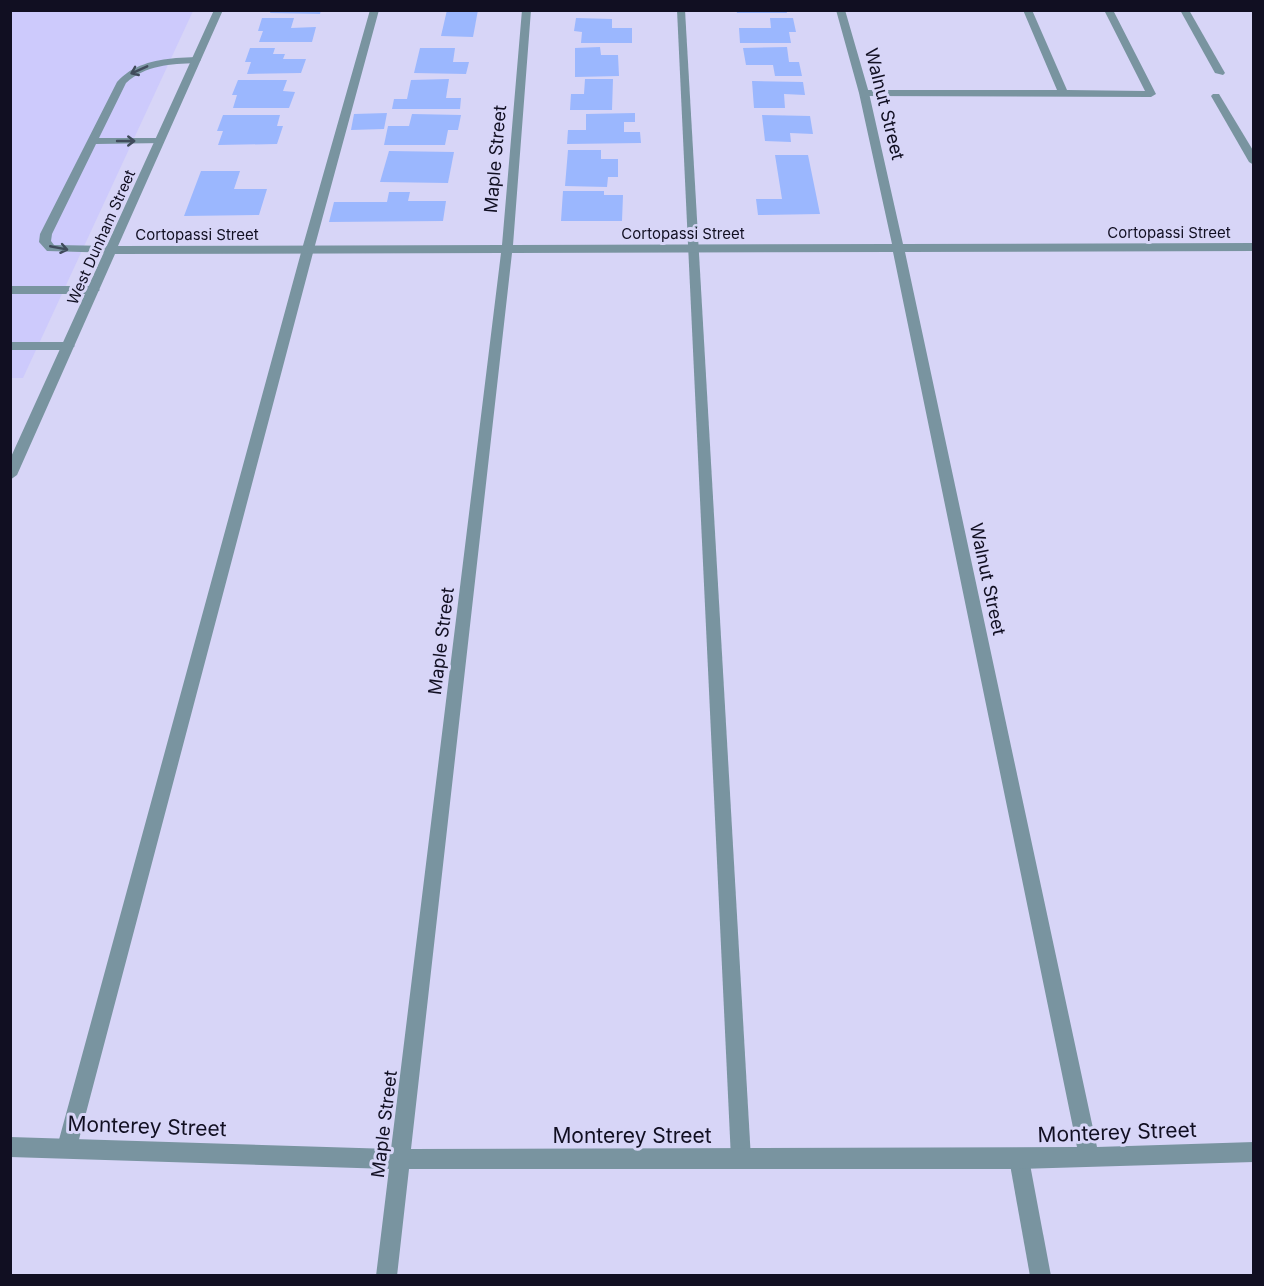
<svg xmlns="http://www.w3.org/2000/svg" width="1264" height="1286" viewBox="0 0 1264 1286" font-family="Inter,sans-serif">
<rect width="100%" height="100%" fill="#d7d5f7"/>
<path fill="#cdcafc" d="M11,11H193L23,378H11Z"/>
<g fill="#9bb7fe">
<path d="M271,10H321L320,14L270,13Z"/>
<path d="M447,10H478L473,37L441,36Z"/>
<path d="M736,10H786L787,13H737Z"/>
<path d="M262,18H294L291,28L316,27L312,42H259L263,31H258Z"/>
<path d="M576,18L612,19V28H632V43H581L582,32L574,31Z"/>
<path d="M770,18H793L796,32H789L791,43H740L739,28H771Z"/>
<path d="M600,47L601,55H618L619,76L575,77V48Z"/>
<path d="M787,47L789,62H799L802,76H775L773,65H746L743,48Z"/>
<path d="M250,48H275L273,54H285L283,59H306L301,73L247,74L251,62H245Z"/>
<path d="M420,48H455L453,62H469L466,74L414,73Z"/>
<path d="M449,79L446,98H461L460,109H392L394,99H407L411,80Z"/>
<path d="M585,79H613L612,110H570L571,94H584Z"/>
<path d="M238,80H287L283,91L295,92L289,108H233L237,95H232Z"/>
<path d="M752,81L803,82L805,95L784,94L785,108H754Z"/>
<path d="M387,113L384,129L351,130L354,114Z"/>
<path d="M635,113V122H624V132H640L641,143L567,144L568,130H586V114Z"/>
<path d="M412,114L461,115L458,130H448L445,145H384L388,126H409Z"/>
<path d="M223,115H280L277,126H283L277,144L218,145L223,131H217Z"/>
<path d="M762,115L810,116L813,134L790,133L791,142L765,141Z"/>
<path d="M568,150H601V159H618V177H608L607,187L565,186Z"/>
<path d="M389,151L454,152L448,183L380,182Z"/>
<path d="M775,155H808L820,214L758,215L756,199H782Z"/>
<path d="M201,171H240L234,189H267L259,215L184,216Z"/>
<path d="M563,191H604V195H623L622,221H561Z"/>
<path d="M389,192H410L408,201H446L443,221L329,222L334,202H387Z"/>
</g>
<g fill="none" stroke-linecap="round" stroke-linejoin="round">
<g fill="#7994a0" fill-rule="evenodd">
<path d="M370,10H379L314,249L77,1147L74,1154L67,1157L60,1154L57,1147L302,249Z"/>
<path d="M677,10H685L751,1159L748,1166L741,1169L734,1166L731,1159Z"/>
<path d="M1023,10H1032L1067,90L1145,91L1104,10H1113L1156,94L1151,97L864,96L859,93L864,90H1057Z"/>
<path d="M1180,10H1189L1225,73L1223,75L1215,73Z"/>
<path d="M176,58L196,57L201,60L196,63C170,64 146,65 126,83L99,138H160L164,139V143L96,144L52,234L51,241L54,245L112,246L116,247V253L47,251L39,242L40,234L117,82C132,65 154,60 176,58Z"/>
<path d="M1213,94H1219L1254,152V165L1249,162L1211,96Z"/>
<path d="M10,286H94L100,290L94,294H10Z"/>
<path d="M10,342H69L75,346L69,350H10Z"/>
<path d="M1019,1149L1026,1152L1029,1159L1051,1276H1030L1009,1159L1012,1152Z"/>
</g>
<path fill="#7994a0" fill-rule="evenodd" d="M214,10H223L118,246L502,245L522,10H531L513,245L892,244L859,93L836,10H845L869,93L903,244L1254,243V251L905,252L1097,1147L1254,1142V1162L1019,1169H409L397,1276H376L389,1169L10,1157V1137L391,1149L501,253L115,254L17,475L10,480V459ZM893,252L1077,1147L411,1149L512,253Z"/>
</g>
<defs><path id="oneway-shaft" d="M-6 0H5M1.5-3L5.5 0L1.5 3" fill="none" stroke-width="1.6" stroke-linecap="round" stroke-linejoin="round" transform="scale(1.5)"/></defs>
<g stroke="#404b5b">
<use href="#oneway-shaft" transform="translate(139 70) rotate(156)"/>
<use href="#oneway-shaft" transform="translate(126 141)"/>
<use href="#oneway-shaft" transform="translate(59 248) rotate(11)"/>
</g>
<g text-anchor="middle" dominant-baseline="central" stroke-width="6" stroke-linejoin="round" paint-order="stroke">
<g font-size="15" fill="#110f22" stroke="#d7d5f7">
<text x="1169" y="232">Cortopassi Street</text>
<text x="683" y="233">Cortopassi Street</text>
<text x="197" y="234">Cortopassi Street</text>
<text transform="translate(101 237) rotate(-66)">West Dunham Street</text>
</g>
<g font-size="18" fill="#110f22" stroke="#d7d5f7">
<text transform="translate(885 104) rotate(76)">Walnut Street</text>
<text transform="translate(495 159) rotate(-85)">Maple Street</text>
<text transform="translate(988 579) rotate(78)">Walnut Street</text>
<text transform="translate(441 641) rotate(-83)">Maple Street</text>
<text transform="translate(384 1124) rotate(-83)">Maple Street</text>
</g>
<g font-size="21" fill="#110f22" stroke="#d7d5f7">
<text transform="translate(147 1126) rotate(2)">Monterey Street</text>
<text transform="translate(1117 1132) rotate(-2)">Monterey Street</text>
<text x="632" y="1135">Monterey Street</text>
</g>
</g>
<rect width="1264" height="1286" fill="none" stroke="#110f22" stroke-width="24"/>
</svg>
